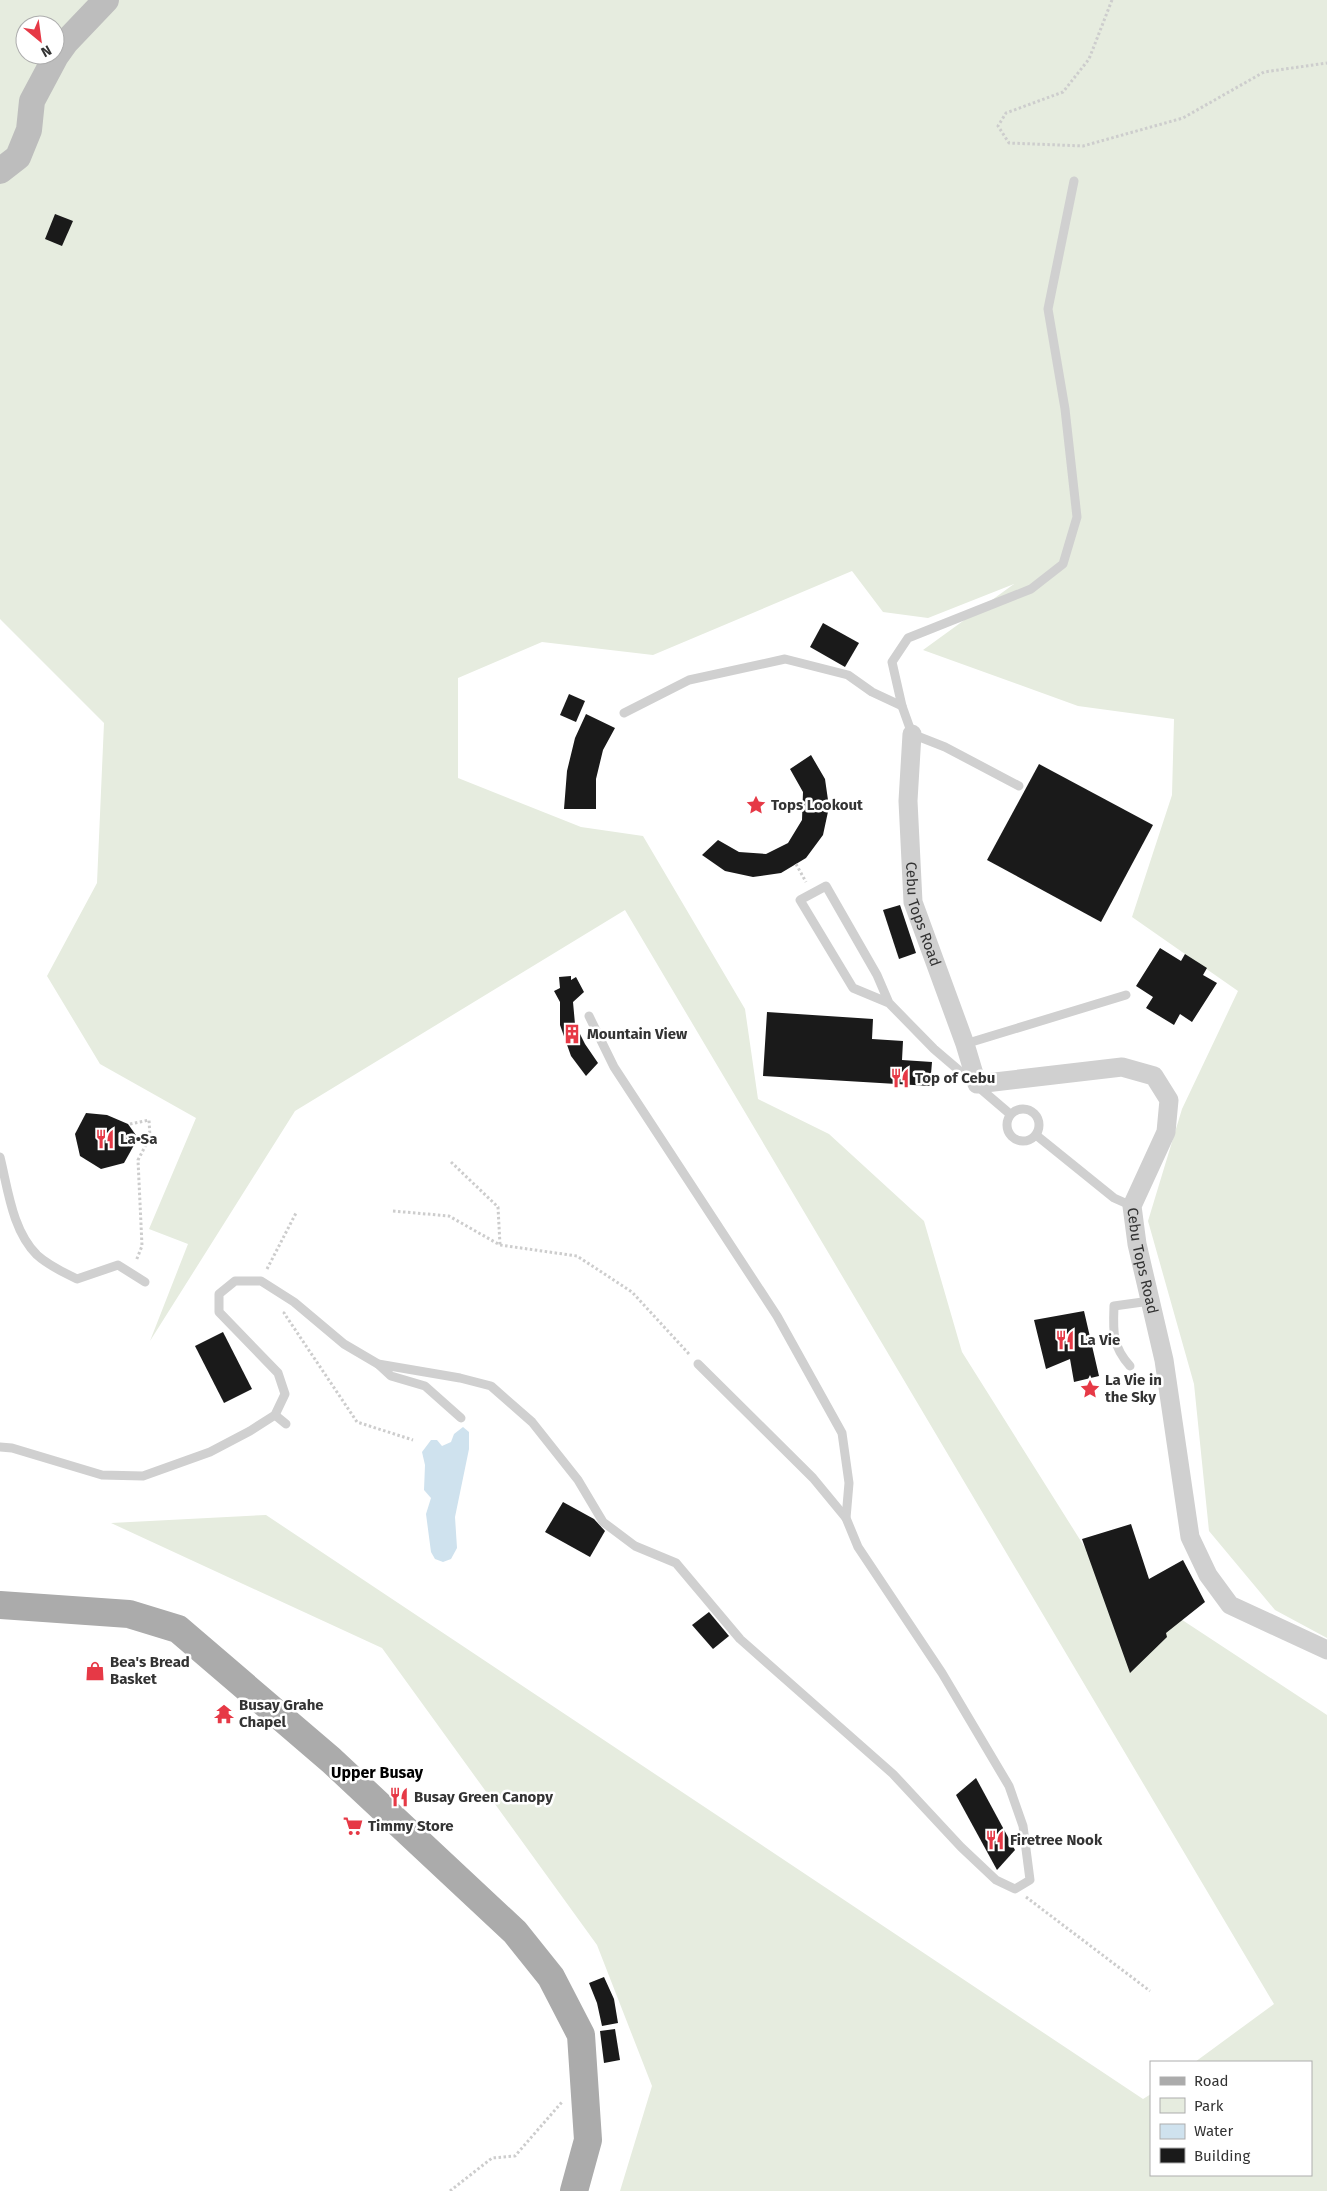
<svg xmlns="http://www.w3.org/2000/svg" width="1327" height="2191" viewBox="0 0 1327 2191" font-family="'Fira Sans',sans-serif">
<rect width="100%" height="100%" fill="#fff"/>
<path fill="#e6ecdf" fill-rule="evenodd" d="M0,0H1327V1638L1275,1610L1209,1531L1194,1384L1148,1221L1182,1109L1238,991L1132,917L1172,795L1174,719L1078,706L923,650L1014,584L928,618L883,612L852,571L653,655L542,642L458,678V778L581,827L643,836L745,1009L758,1099L829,1134L924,1221L962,1352L1094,1562L1327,1715V2191H620L652,2086L597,1945L382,1648L111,1523L266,1515L1143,2099L1151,2094V2175H1311V2062H1195L1274,2004L625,910L295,1111L150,1341L188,1244L149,1229L196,1118L100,1064L47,976L97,883L104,723L0,619ZM25,25H55V55H25Z"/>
<path fill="#cfe2ee" d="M463,1427L469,1432V1449L455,1517L457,1548L451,1559L443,1562L435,1559L431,1552L426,1514L431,1498L424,1490L425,1465L422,1452L431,1440H437L442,1446L451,1442L454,1434Z"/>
<g fill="#1a1a1a">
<path d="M55,214L73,221L62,246L45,239Z"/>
<path d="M823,623L859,643L845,667L810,647Z"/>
<path d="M569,694L585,701L576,722L560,715Z"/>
<path d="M586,714L615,728L603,750L596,779V809H564L567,771L575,738Z"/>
<path d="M811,755L825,779L829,807L823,835L806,858L781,873L753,877L725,871L702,855L718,840L739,852L766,854L788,843L802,820L803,792L790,769Z"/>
<path d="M1039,764L1153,825L1101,922L987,860Z"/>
<path d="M900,905L916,953L899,959L883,910Z"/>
<path d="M1160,948L1181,961L1185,954L1207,968L1203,975L1217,983L1192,1022L1180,1014L1174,1025L1146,1008L1153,997L1136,986Z"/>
<path d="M571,976V980L576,977L584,992L573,1002L575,1024L585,1044L598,1063L586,1076L571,1056L560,1025V1002L554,991L560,988L559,977Z"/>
<path d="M767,1012L873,1019L872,1039L903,1041L902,1060L932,1062L930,1086L763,1076Z"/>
<path d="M86,1113L107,1115L128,1124L138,1138L124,1163L101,1169L80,1156L75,1134Z"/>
<path d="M1084,1311L1099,1376L1074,1382L1070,1359L1046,1369L1034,1320Z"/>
<path d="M223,1332L252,1389L224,1403L195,1346Z"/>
<path d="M563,1502L594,1519L605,1531L590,1557L545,1532Z"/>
<path d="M1131,1524L1149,1579L1183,1560L1205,1602L1166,1633L1167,1637L1130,1673L1082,1539Z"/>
<path d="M709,1612L729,1636L713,1649L692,1625Z"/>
<path d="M976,1778L1015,1850L997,1870L956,1795Z"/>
<path d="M604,1977L614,1999L618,2023L602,2026L597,2003L589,1983Z"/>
<path d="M615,2029L620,2060L604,2063L600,2031Z"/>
</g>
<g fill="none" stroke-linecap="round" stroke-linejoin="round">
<g stroke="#cdcdcd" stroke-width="3" stroke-dasharray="2.5 2.5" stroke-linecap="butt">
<path d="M1112,0L1089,59L1063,92L1006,113L998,126L1009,143L1083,146L1183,118L1264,72L1327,63"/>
<path d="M796,864L806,882"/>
<path d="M130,1124L149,1120L150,1137L138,1160L142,1246L136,1261"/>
<path d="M451,1162L498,1207L500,1245"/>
<path d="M393,1211L449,1216L500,1245L577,1256L632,1292L689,1354"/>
<path d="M267,1269L296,1213"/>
<path d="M285,1312L284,1313L357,1422L413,1440"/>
<path d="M1026,1897L1150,1991"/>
<path d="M450,2191L492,2158L515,2156L562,2102"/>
</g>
<g stroke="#d0d0d0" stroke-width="9">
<path d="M624,713L689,680L785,659L848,675L872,692L902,706"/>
<path d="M1019,786L945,747L912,734L902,706L892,662L908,638L1031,589L1063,564L1077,517L1065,409L1048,309L1074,181"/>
<path d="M889,1003L853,988L800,900L826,886L877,975L889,1003L934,1049L1010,1114"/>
<path d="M965,1044L1126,995"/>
<circle cx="1023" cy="1125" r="16"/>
<path d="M1036,1135L1114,1198L1132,1206"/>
<path d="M0,1157C8,1189 12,1230 37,1255C49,1266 63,1272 77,1279L118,1265L145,1282"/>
<path d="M378,1364L391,1376L425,1386L461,1418"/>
<path d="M698,1364L813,1478L846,1518"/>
<path d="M1130,1366C1112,1346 1113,1332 1114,1306L1150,1301"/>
<path d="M275,1415L286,1424"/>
<path d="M0,1447L12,1448L102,1475L143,1476L210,1452L250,1431L275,1415L285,1394L278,1373L219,1312V1294L235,1281H261L294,1302L344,1344L378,1364L460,1378L491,1386L532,1422L578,1480L603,1522L635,1546L676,1563L740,1639L893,1774L961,1847L996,1880L1015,1889L1030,1880L1023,1826L1009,1786L942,1673L858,1547L846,1518L849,1483L842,1433L777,1316L614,1067L589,1016"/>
</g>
<path stroke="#d0d0d0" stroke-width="19" id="s1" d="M912,734L908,801L913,902L965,1044L977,1084L1122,1067L1154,1076L1169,1100L1166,1132L1132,1206L1137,1244L1164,1360L1190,1537L1208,1575L1230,1605L1327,1650"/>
<path stroke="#bdbdbd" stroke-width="26" d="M0,171L18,157L29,130L32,101L56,56L66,42L106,0"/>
<path stroke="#ababab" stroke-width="28" d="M0,1605L129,1614L178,1629L331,1760L515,1932L551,1977L581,2035L588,2140L574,2191"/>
</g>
<defs>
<symbol id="sight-bare" viewBox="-9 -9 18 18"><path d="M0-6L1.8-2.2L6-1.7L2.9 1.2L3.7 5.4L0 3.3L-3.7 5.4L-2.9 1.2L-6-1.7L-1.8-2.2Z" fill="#e63946" stroke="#fff" stroke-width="2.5" paint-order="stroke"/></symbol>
<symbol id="building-bare" viewBox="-9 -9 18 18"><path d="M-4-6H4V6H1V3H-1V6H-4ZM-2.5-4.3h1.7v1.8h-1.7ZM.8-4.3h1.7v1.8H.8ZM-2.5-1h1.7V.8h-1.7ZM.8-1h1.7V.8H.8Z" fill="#e63946" stroke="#fff" stroke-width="2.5" paint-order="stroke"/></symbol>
<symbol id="restaurant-bare" viewBox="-9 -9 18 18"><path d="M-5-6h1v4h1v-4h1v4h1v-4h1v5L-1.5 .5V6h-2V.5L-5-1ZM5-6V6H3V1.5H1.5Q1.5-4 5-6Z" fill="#e63946" stroke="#fff" stroke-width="2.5" paint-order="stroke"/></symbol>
<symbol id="shop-bare" viewBox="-9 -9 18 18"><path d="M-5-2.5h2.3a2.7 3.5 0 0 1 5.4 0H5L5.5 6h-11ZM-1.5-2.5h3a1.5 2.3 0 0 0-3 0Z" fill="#e63946" stroke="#fff" stroke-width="2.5" paint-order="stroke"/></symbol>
<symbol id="temple-bare" viewBox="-9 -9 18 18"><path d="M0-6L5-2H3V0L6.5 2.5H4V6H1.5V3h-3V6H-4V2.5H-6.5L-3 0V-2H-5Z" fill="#e63946" stroke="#fff" stroke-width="2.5" paint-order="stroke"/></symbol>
<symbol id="supermarket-bare" viewBox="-9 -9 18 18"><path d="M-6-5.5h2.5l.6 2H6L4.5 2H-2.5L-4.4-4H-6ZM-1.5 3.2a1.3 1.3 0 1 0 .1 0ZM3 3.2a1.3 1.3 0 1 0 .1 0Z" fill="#e63946" stroke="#fff" stroke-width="2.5" paint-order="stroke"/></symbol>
</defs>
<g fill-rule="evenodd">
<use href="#sight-bare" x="742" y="791" width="28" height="28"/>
<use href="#building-bare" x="558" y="1020" width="28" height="28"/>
<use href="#restaurant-bare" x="886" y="1064" width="28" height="28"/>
<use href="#restaurant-bare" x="91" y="1125" width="28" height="28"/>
<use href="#restaurant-bare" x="1051" y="1326" width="28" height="28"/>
<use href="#sight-bare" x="1076" y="1375" width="28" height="28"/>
<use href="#shop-bare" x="81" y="1657" width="28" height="28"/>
<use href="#temple-bare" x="210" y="1700" width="28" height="28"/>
<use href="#restaurant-bare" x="385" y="1783" width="28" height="28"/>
<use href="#supermarket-bare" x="339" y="1812" width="28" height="28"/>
<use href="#restaurant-bare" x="981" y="1826" width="28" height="28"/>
</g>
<g text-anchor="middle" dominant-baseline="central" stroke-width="5" stroke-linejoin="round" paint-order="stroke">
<g font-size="15" font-weight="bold" fill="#333" stroke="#fff" text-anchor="start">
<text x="771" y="805">Tops Lookout</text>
<text x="587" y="1034">Mountain View</text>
<text x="915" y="1078">Top of Cebu</text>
<text x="120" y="1139">La•Sa</text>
<text x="1080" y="1340">La Vie</text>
<text x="1105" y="1380">La Vie in<tspan x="1105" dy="17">the Sky</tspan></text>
<text x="110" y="1662">Bea's Bread<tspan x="110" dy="17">Basket</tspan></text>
<text x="239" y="1705">Busay Grahe<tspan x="239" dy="17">Chapel</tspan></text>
<text x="414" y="1797">Busay Green Canopy</text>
<text x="368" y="1826">Timmy Store</text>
<text x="1010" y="1840">Firetree Nook</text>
</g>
<g font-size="15" fill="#333" stroke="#fff">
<text stroke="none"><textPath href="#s1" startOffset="182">Cebu Tops Road</textPath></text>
<text stroke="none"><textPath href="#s1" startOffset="738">Cebu Tops Road</textPath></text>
</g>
<g font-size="16" font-weight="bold" fill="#000" stroke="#fff">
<text x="377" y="1772">Upper Busay</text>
</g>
</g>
<rect x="1150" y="2061" width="162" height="115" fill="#ffffff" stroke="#adadad"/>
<rect x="1160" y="2077" width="25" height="8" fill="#ababab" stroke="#adadad"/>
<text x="1194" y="2086" font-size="15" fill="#333333">Road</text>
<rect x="1160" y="2098" width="25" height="15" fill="#e6ecdf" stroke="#adadad"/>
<text x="1194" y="2111" font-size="15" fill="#333333">Park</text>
<rect x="1160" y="2124" width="25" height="15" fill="#cfe2ee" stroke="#adadad"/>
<text x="1194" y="2136" font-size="15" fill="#333333">Water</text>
<rect x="1160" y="2148" width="25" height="15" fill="#1a1a1a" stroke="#adadad"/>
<text x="1194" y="2161" font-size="15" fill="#333333">Building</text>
<g transform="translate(40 40) rotate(151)"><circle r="24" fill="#ffffff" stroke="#adadad"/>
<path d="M0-4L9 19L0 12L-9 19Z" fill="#e63946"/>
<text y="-8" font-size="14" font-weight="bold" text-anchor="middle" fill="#333333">N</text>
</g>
</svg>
